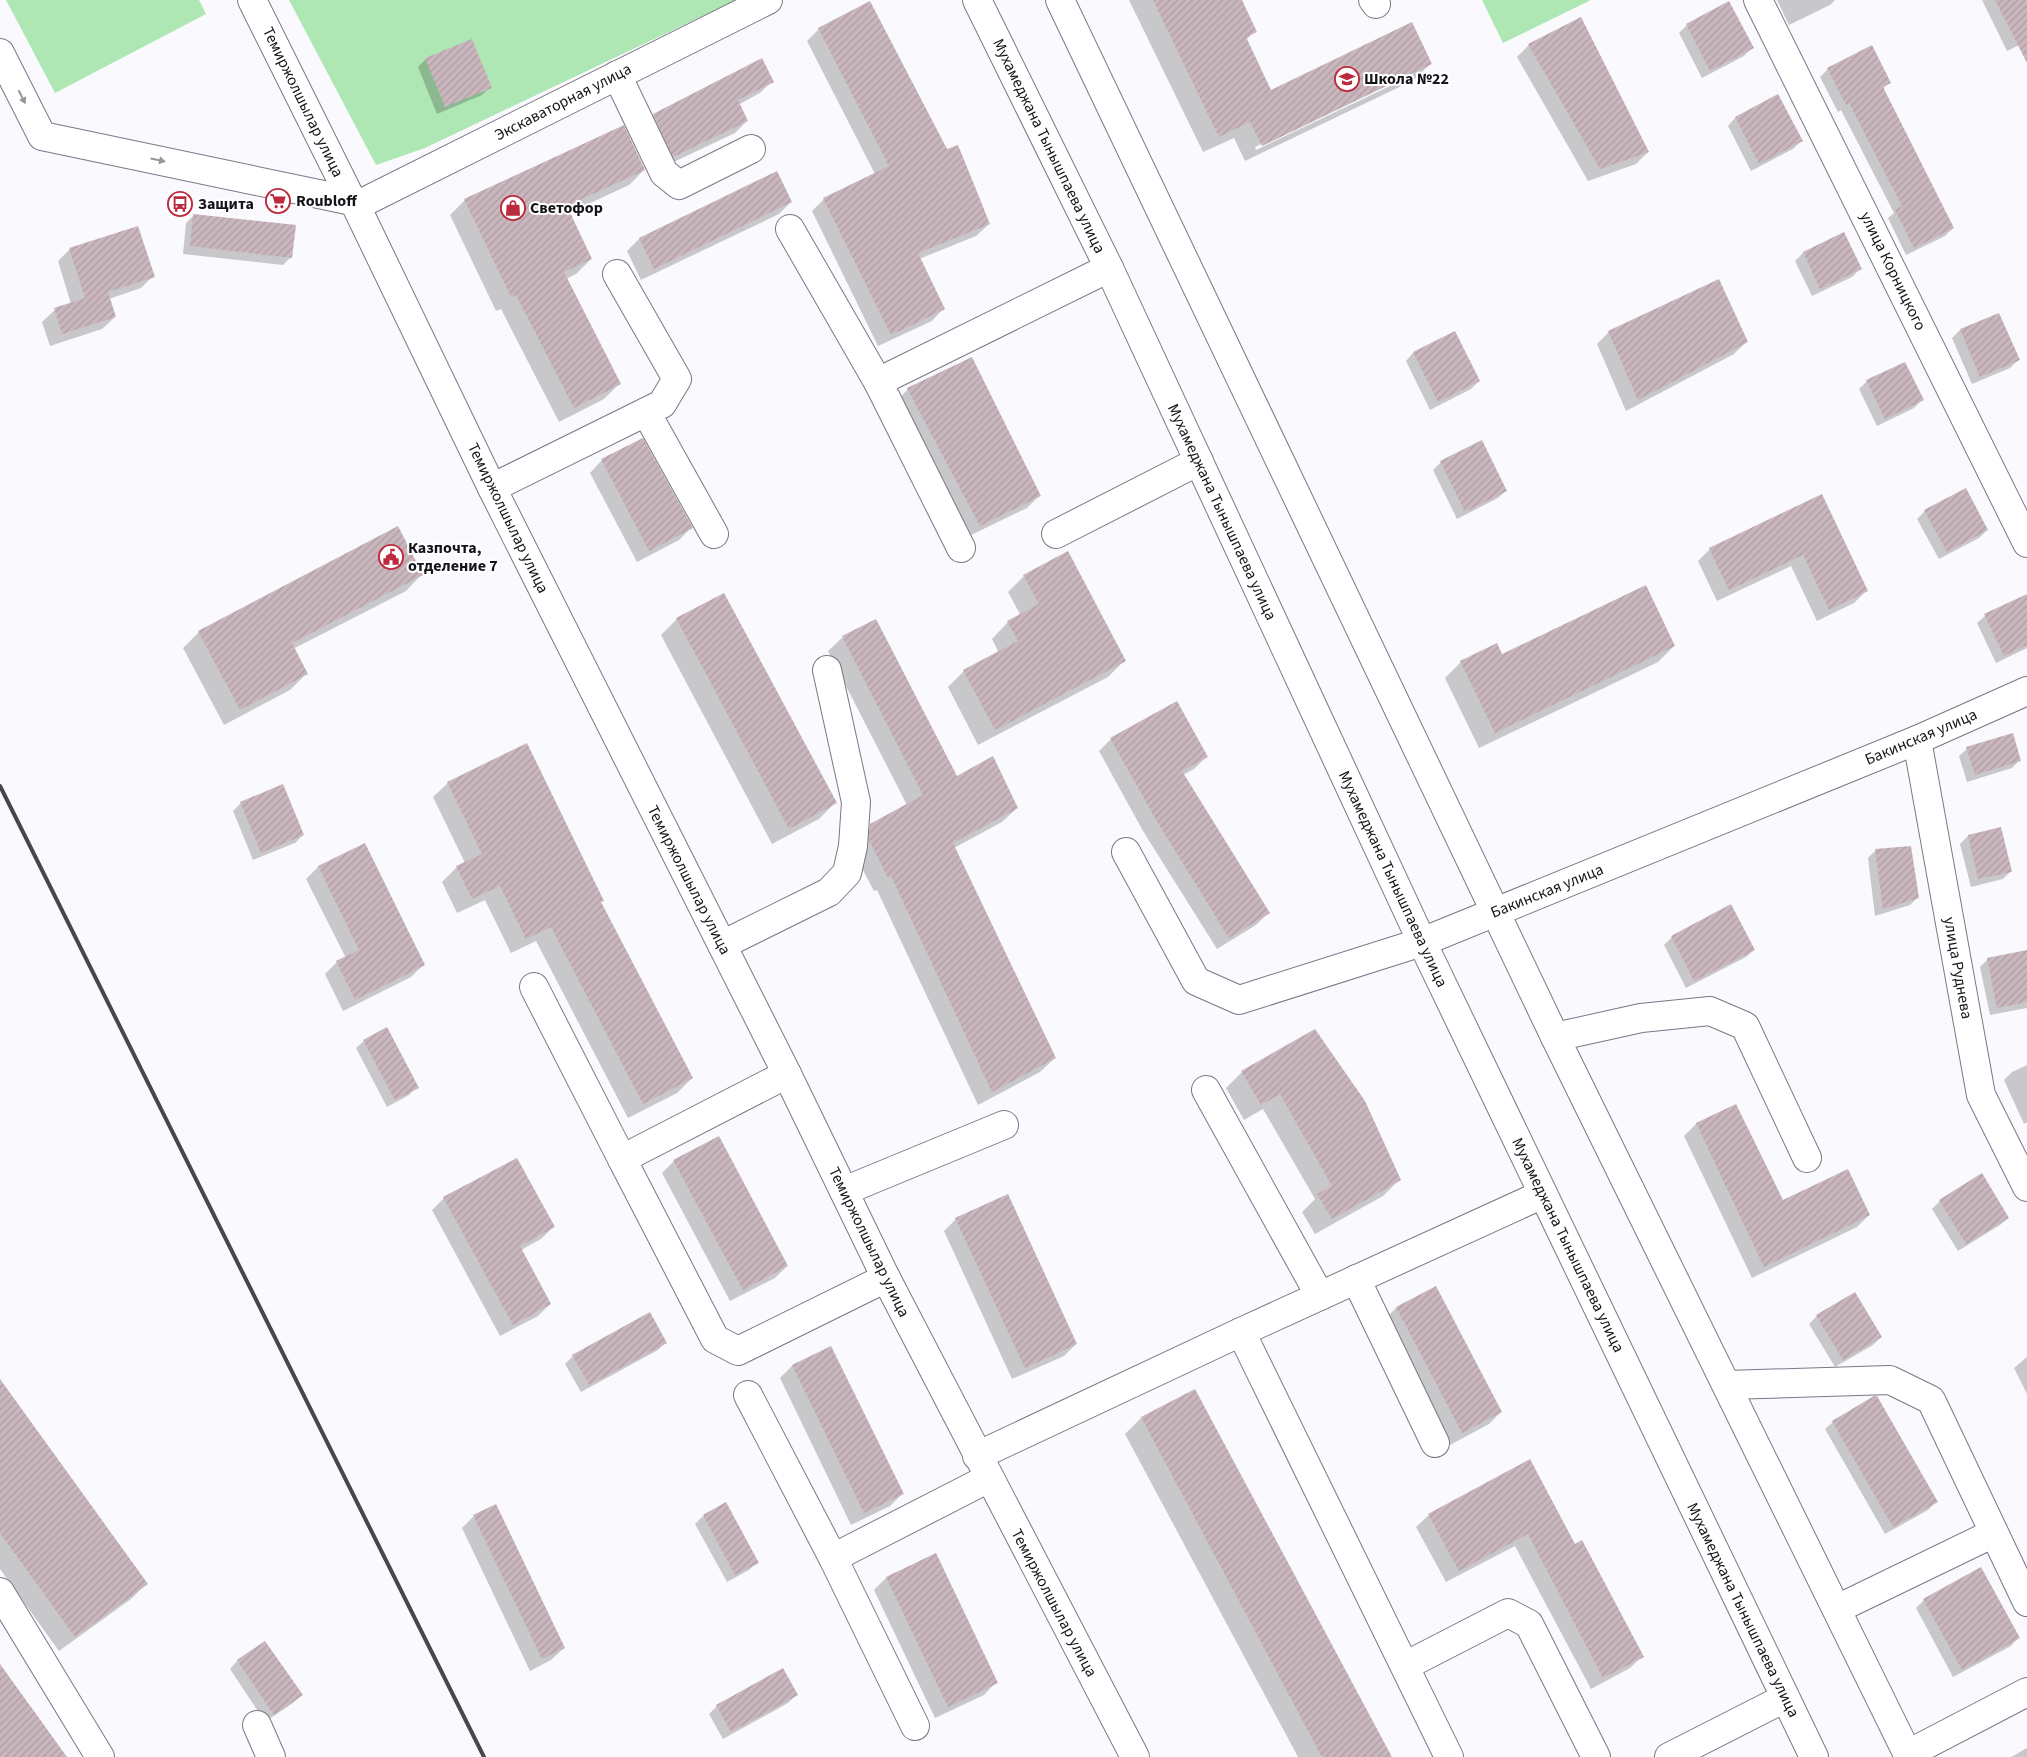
<svg xmlns="http://www.w3.org/2000/svg" width="2027" height="1757" viewBox="0 0 2027 1757" font-family="'Source Sans 3',sans-serif">
<defs>
<pattern id="building-hatch" width="6" height="6" patternUnits="userSpaceOnUse" patternTransform="scale(1.25)"><rect width="6" height="6" fill="#cab7bd"/><path d="M-1 1l2-2M0 6l6-6M5 7l2-2" fill="none" stroke="#ad9ca2"/></pattern>
</defs>
<rect width="100%" height="100%" fill="#faf9fd"/>
<g fill="#aee7b3">
<path d="M6,0H199L206,14L55,93Z"/>
<path d="M289,0H736L425,148L376,165Z"/>
<path d="M1482,0H1591L1503,43Z"/>
</g>
<g fill="#0003" fill-rule="evenodd">
<path d="M1129,0H1240L1255,31L1246,40L1271,91L1430,64L1414,80L1245,161L1234,138L1203,152ZM1413,72V75L1256,150L1255,147Z"/>
<path d="M1777,0H1835L1830,5L1789,25Z"/>
<path d="M1982,0H2027V41L2007,51Z"/>
<path d="M1687,25L1752,48L1744,56L1702,78L1679,33Z"/>
<path d="M819,29L947,151L989,224L976,236L919,259L944,308L932,321L878,346L812,211L824,199L875,174L807,41Z"/>
<path d="M1529,45L1648,152L1636,164L1588,181L1517,57Z"/>
<path d="M426,59L490,87L482,95L437,114L418,67Z"/>
<path d="M1828,69L1889,82L1883,89L1953,228L1945,236L1906,255L1888,218L1894,213L1841,110L1838,112L1820,77Z"/>
<path d="M772,81L760,93L738,105L747,121L735,133L661,168L641,127L654,115Z"/>
<path d="M1778,96L1801,141L1793,149L1751,171L1728,126L1735,118Z"/>
<path d="M644,170L629,185L569,213L591,259L576,274L566,279L619,384L604,399L559,422L501,309L496,311L450,215L465,200Z"/>
<path d="M777,173L791,202L779,214L641,280L627,251L639,239Z"/>
<path d="M194,215L291,257L283,265L183,254L186,223Z"/>
<path d="M1843,234L1860,269L1852,277L1812,296L1795,261L1803,253Z"/>
<path d="M70,249L153,276L141,288L109,299L115,317L102,329L50,346L42,322L55,310L71,304L58,261Z"/>
<path d="M1999,314L2018,360L2010,368L1972,384L1952,338L1960,330Z"/>
<path d="M1455,332L1479,381L1471,389L1430,410L1406,361L1413,353Z"/>
<path d="M1609,332L1746,342L1734,354L1626,411L1597,344Z"/>
<path d="M1867,381L1922,400L1914,408L1877,426L1859,389Z"/>
<path d="M908,389L1039,496L1027,508L967,537L896,402Z"/>
<path d="M602,460L691,528L679,540L637,562L590,473Z"/>
<path d="M1441,462L1506,490L1498,498L1457,519L1433,470Z"/>
<path d="M1821,496L1866,591L1854,603L1817,621L1791,566L1717,601L1698,561L1710,549Z"/>
<path d="M1925,511L1987,530L1979,538L1939,559L1917,519Z"/>
<path d="M422,574L406,591L293,649L306,674L290,690L224,725L183,648L199,632Z"/>
<path d="M1024,576L1124,661L1108,677L978,745L948,687L964,671L999,653L992,639L1008,622L1021,616L1008,592Z"/>
<path d="M2027,606V648L1996,663L1977,623L1985,616Z"/>
<path d="M677,619L835,803L819,819L772,844L661,635Z"/>
<path d="M876,620L956,778L1017,808L1002,822L954,848L1055,1058L1040,1072L978,1105L877,890L874,891L855,855L856,839L871,825L907,805L828,651L843,637Z"/>
<path d="M1674,646L1658,662L1479,748L1445,678L1461,662L1502,655Z"/>
<path d="M1111,739L1206,757L1194,769L1183,775L1268,913L1256,925L1217,949L1143,831L1099,751Z"/>
<path d="M1967,749L2020,760L2012,768L1967,782L1959,756Z"/>
<path d="M448,783L602,901L600,903L692,1078L677,1093L628,1118L536,941L511,953L485,900L457,913L442,882L457,867L465,863L433,797Z"/>
<path d="M241,803L303,835L295,843L253,860L233,811Z"/>
<path d="M2001,829L2011,871L2003,879L1971,887L1960,844L1968,836Z"/>
<path d="M364,845L423,965L411,977L343,1011L325,974L337,962L346,958L306,879L318,867Z"/>
<path d="M1876,850L1918,897L1910,905L1875,916L1868,858Z"/>
<path d="M1672,937L1754,950L1746,957L1686,988L1664,945Z"/>
<path d="M2027,951V1008L1990,1015L1980,967L1988,959Z"/>
<path d="M1314,1031L1399,1180L1383,1196L1315,1234L1302,1212L1315,1199L1263,1109L1244,1120L1226,1088L1242,1072Z"/>
<path d="M364,1041L417,1087L409,1095L387,1107L356,1048Z"/>
<path d="M2027,1065V1122L2024,1124L2004,1080L2012,1072Z"/>
<path d="M1736,1105L1782,1202L1869,1215L1857,1227L1752,1278L1684,1136L1696,1124Z"/>
<path d="M674,1161L787,1266L775,1278L730,1301L662,1173Z"/>
<path d="M444,1198L553,1227L541,1239L521,1250L550,1304L538,1316L500,1336L432,1210Z"/>
<path d="M1940,1201L2008,1218L2000,1225L1958,1251L1932,1209Z"/>
<path d="M956,1219L1076,1344L1064,1356L1012,1379L944,1231Z"/>
<path d="M1436,1287L1501,1412L1489,1424L1450,1445L1384,1320L1396,1308Z"/>
<path d="M1817,1316L1881,1337L1873,1345L1835,1367L1809,1324Z"/>
<path d="M666,1342L658,1350L581,1392L565,1364L573,1356Z"/>
<path d="M831,1347L902,1494L890,1506L851,1525L780,1378L792,1366Z"/>
<path d="M2027,1357V1394L2014,1368Z"/>
<path d="M0,1382L146,1584L131,1599L59,1651L0,1569Z"/>
<path d="M1194,1390L1390,1757H1298L1125,1434L1141,1418Z"/>
<path d="M1833,1422L1936,1502L1928,1510L1885,1534L1825,1429Z"/>
<path d="M1529,1461L1575,1545L1642,1656L1630,1668L1591,1689L1515,1546L1446,1582L1416,1527L1429,1515Z"/>
<path d="M474,1516L564,1648L551,1660L530,1671L462,1528Z"/>
<path d="M703,1516L757,1562L749,1570L727,1582L695,1524Z"/>
<path d="M935,1555L996,1682L984,1695L935,1718L874,1590L886,1578Z"/>
<path d="M1981,1569L2018,1638L2011,1646L1953,1677L1916,1608L1924,1600Z"/>
<path d="M265,1642L301,1695L293,1703L265,1722L230,1669L237,1661Z"/>
<path d="M796,1695L788,1703L723,1739L709,1714L717,1706Z"/>
<path d="M2027,1748V1757H2011Z"/>
</g>
<g fill="url(#building-hatch)">
<path d="M1153,0H1242L1257,32L1246,37L1271,90L1412,22L1432,64L1262,146L1250,122L1219,137Z"/>
<path d="M1995,0H2027V63Z"/>
<path d="M870,1L947,149L958,145L990,224L918,253L945,309L891,335L823,198L889,166L818,28Z"/>
<path d="M1729,1L1754,48L1710,71L1686,24Z"/>
<path d="M1581,17L1649,152L1600,169L1528,44Z"/>
<path d="M472,39L492,88L445,107L425,58Z"/>
<path d="M1872,45L1891,83L1883,87L1954,228L1914,248L1895,210L1902,206L1849,103L1846,105L1827,68Z"/>
<path d="M762,58L774,82L738,100L748,121L673,157L653,114Z"/>
<path d="M1778,94L1803,141L1759,164L1735,117Z"/>
<path d="M624,125L645,170L567,206L592,259L564,272L621,384L574,408L516,295L511,297L464,199Z"/>
<path d="M777,171L792,202L654,269L639,238Z"/>
<path d="M193,214L296,225L292,258L190,246Z"/>
<path d="M138,226L155,277L108,292L116,317L62,334L54,308L85,298L69,248Z"/>
<path d="M1844,232L1862,269L1820,289L1803,252Z"/>
<path d="M1719,279L1748,342L1638,400L1608,331Z"/>
<path d="M1999,313L2020,360L1980,377L1960,329Z"/>
<path d="M1455,331L1480,381L1438,402L1413,352Z"/>
<path d="M972,357L1041,496L980,526L907,388Z"/>
<path d="M1905,362L1924,400L1885,419L1866,380Z"/>
<path d="M643,438L693,528L649,551L601,459Z"/>
<path d="M1482,440L1507,491L1465,512L1440,461Z"/>
<path d="M1966,488L1988,530L1947,552L1924,510Z"/>
<path d="M1822,494L1868,591L1829,610L1803,555L1729,590L1709,548Z"/>
<path d="M398,526L423,575L292,643L308,674L240,710L198,631Z"/>
<path d="M1068,551L1126,661L995,730L963,670L1018,641L1007,621L1039,604L1023,575Z"/>
<path d="M1646,585L1675,646L1495,733L1460,661L1497,643L1502,654Z"/>
<path d="M724,593L837,803L789,829L676,618Z"/>
<path d="M2027,594V645L2004,656L1984,614Z"/>
<path d="M876,619L957,776L993,756L1018,808L953,843L1056,1058L992,1092L891,876L888,878L869,840L870,824L923,795L842,636Z"/>
<path d="M1177,701L1208,757L1182,771L1270,913L1229,938L1155,818L1110,738Z"/>
<path d="M2013,733L2021,761L1975,775L1966,747Z"/>
<path d="M527,743L604,901L601,902L693,1078L643,1104L551,927L526,939L500,886L472,899L456,866L482,854L447,782Z"/>
<path d="M283,784L304,835L261,853L240,802Z"/>
<path d="M2001,827L2012,872L1978,879L1968,835Z"/>
<path d="M365,843L425,965L355,1000L336,961L359,950L318,866Z"/>
<path d="M1911,846L1919,898L1883,909L1875,849Z"/>
<path d="M1731,904L1755,950L1694,981L1671,936Z"/>
<path d="M2027,950V1002L1997,1008L1987,958Z"/>
<path d="M387,1027L419,1088L395,1100L363,1040Z"/>
<path d="M1315,1029L1365,1101L1401,1180L1332,1219L1317,1194L1332,1186L1280,1094L1261,1105L1241,1071Z"/>
<path d="M1736,1104L1783,1200L1848,1169L1870,1215L1764,1267L1696,1123Z"/>
<path d="M719,1136L788,1266L743,1290L673,1160Z"/>
<path d="M517,1158L555,1227L520,1246L551,1304L513,1325L443,1197Z"/>
<path d="M1982,1173L2009,1218L1966,1244L1939,1200Z"/>
<path d="M1008,1194L1077,1344L1025,1368L955,1218Z"/>
<path d="M1436,1286L1502,1412L1462,1433L1396,1307Z"/>
<path d="M1855,1292L1882,1337L1843,1360L1816,1315Z"/>
<path d="M650,1312L667,1343L589,1385L572,1355Z"/>
<path d="M831,1346L904,1494L864,1513L792,1365Z"/>
<path d="M0,1379L148,1584L75,1637L0,1533Z"/>
<path d="M1195,1389L1392,1757H1322L1141,1417Z"/>
<path d="M1874,1396H1877L1938,1502L1893,1527L1832,1421Z"/>
<path d="M1530,1459L1575,1544L1582,1540L1644,1657L1603,1678L1528,1534L1459,1571L1428,1514Z"/>
<path d="M726,1502L759,1563L735,1575L703,1515Z"/>
<path d="M496,1504L565,1648L542,1659L473,1515Z"/>
<path d="M936,1553L998,1683L948,1707L886,1577Z"/>
<path d="M1981,1567L2020,1638L1962,1670L1923,1599Z"/>
<path d="M265,1641L303,1695L274,1715L237,1660Z"/>
<path d="M0,1664L67,1757H0Z"/>
<path d="M783,1668L798,1695L731,1732L716,1705Z"/>
</g>
<g fill="none" stroke-linecap="round" stroke-linejoin="round">
<defs>
<g id="minor">
<path d="M252,0L352,201L358,205L357,208L492,488L787,1074L886,1278L1135,1757"/>
<path d="M977,0L1109,268L1422,942L1814,1757"/>
<path d="M1060,0L1555,1037L1909,1757"/>
<path d="M1373,0L1376,4"/>
<path d="M1758,0L2027,543"/>
<path d="M0,53L42,136L352,201"/>
<path d="M617,75L664,173L679,185L751,149"/>
<path d="M358,205L768,0"/>
<path d="M790,229L878,382L1109,268"/>
<path d="M878,382L961,548"/>
<path d="M646,412L714,534"/>
<path d="M492,488L662,404L677,379L617,274"/>
<path d="M1056,534L1199,461"/>
<path d="M1917,740L1981,1095L2027,1187"/>
<path d="M1126,852L1196,981L1239,1000L1422,942L1917,740L2027,691"/>
<path d="M722,945L829,892L847,873L853,846L856,802L827,670"/>
<path d="M534,987L622,1159"/>
<path d="M1555,1037L1641,1018L1710,1011L1745,1026L1807,1158"/>
<path d="M787,1074L622,1159L715,1339L738,1351L886,1278"/>
<path d="M1206,1090L1320,1296"/>
<path d="M844,1191L1004,1125"/>
<path d="M1356,1279L1435,1443"/>
<path d="M1241,1332L1449,1757"/>
<path d="M1727,1385L1890,1380L1931,1400L2027,1602"/>
<path d="M748,1395L833,1558"/>
<path d="M977,1456L1241,1332L1543,1194"/>
<path d="M0,1592L100,1757"/>
<path d="M1837,1609L1994,1533"/>
<path d="M1405,1666L1508,1613L1529,1624L1596,1757"/>
<path d="M257,1725L271,1757"/>
<path d="M915,1726L833,1558L989,1478"/>
<path d="M1908,1754L2027,1692"/>
<path d="M1669,1757L1785,1698"/>
</g>
</defs>
<use href="#minor" stroke="#7a7787" stroke-width="30"/>
<use href="#minor" stroke="#fff" stroke-width="28"/>
<path stroke="#47464b" stroke-width="4" d="M0,786L484,1757"/>
</g>
<defs><path id="oneway-solid" d="M-6-.8H1V-3.2L6.5 0L1 3.2V.8H-6Z" transform="scale(1.25)"/></defs>
<g fill="#969598">
<use href="#oneway-solid" transform="translate(22 97) rotate(63)"/>
<use href="#oneway-solid" transform="translate(158 160) rotate(12)"/>
</g>
<defs>
<symbol id="school-ring" viewBox="-11 -11 22 22"><circle r="9.5" fill="#fff" stroke="#bc2b3d" stroke-width="1.5"/><path d="M0-5L7-2L0 1L-7-2ZM-4 1L0 2.5L4 1V4Q0 6-4 4Z" fill="#bc2b3d"/></symbol>
<symbol id="supermarket-ring" viewBox="-11 -11 22 22"><circle r="9.5" fill="#fff" stroke="#bc2b3d" stroke-width="1.5"/><path d="M-6-5.5h2.5l.6 2H6L4.5 2H-2.5L-4.4-4H-6ZM-1.5 3.2a1.3 1.3 0 1 0 .1 0ZM3 3.2a1.3 1.3 0 1 0 .1 0Z" fill="#bc2b3d"/></symbol>
<symbol id="bus-ring" viewBox="-11 -11 22 22"><circle r="9.5" fill="#fff" stroke="#bc2b3d" stroke-width="1.5"/><path d="M-5-6H5V4H4V6H2V4H-2V6H-4V4H-5ZM-3.5-4V0h7V-4ZM-3.5 1.2v1.5H-2V1.2ZM2 1.2v1.5H3.5V1.2Z" fill="#bc2b3d"/></symbol>
<symbol id="shop-ring" viewBox="-11 -11 22 22"><circle r="9.5" fill="#fff" stroke="#bc2b3d" stroke-width="1.5"/><path d="M-5-2.5h2.3a2.7 3.5 0 0 1 5.4 0H5L5.5 6h-11ZM-1.5-2.5h3a1.5 2.3 0 0 0-3 0Z" fill="#bc2b3d"/></symbol>
<symbol id="civic-ring" viewBox="-11 -11 22 22"><circle r="9.5" fill="#fff" stroke="#bc2b3d" stroke-width="1.5"/><path d="M-.6-6.5H3V-4.5H.6V-3L4-1V1h2V6H-6V1h2V-1L-.6-3ZM-1.2 2.5V6h2.4V2.5Z" fill="#bc2b3d"/></symbol>
</defs>
<g fill-rule="evenodd">
<use href="#school-ring" x="1333" y="65" width="28" height="28"/>
<use href="#supermarket-ring" x="264" y="187" width="28" height="28"/>
<use href="#bus-ring" x="166" y="190" width="28" height="28"/>
<use href="#shop-ring" x="499" y="194" width="28" height="28"/>
<use href="#civic-ring" x="377" y="543" width="28" height="28"/>
</g>
<g text-anchor="middle" dominant-baseline="central" stroke-width="4" stroke-linejoin="round" paint-order="stroke">
<g font-size="16" font-weight="bold" fill="#15141a" stroke="#fff" text-anchor="start">
<text x="1364" y="79">Школа №22</text>
<text x="296" y="201">Roubloff</text>
<text x="198" y="204">Защита</text>
<text x="530" y="208">Светофор</text>
<text x="408" y="548">Казпочта,<tspan x="408" dy="18">отделение 7</tspan></text>
</g>
<g font-size="16" fill="#15141a" stroke="#fff">
<text transform="translate(303 102) rotate(64)">Темиржолшылар улица</text>
<text transform="translate(563 102) rotate(-27)">Экскаваторная улица</text>
<text transform="translate(1049 146) rotate(64)">Мухамеджана Тынышпаева улица</text>
<text transform="translate(1893 271) rotate(64)">улица Корницкого</text>
<text transform="translate(1222 512) rotate(65)">Мухамеджана Тынышпаева улица</text>
<text transform="translate(508 518) rotate(64)">Темиржолшылар улица</text>
<text transform="translate(1921 737) rotate(-23)">Бакинская улица</text>
<text transform="translate(1393 879) rotate(65)">Мухамеджана Тынышпаева улица</text>
<text transform="translate(689 880) rotate(63)">Темиржолшылар улица</text>
<text transform="translate(1547 891) rotate(-22)">Бакинская улица</text>
<text transform="translate(1958 968) rotate(80)">улица Руднева</text>
<text transform="translate(869 1242) rotate(64)">Темиржолшылар улица</text>
<text transform="translate(1568 1245) rotate(64)">Мухамеджана Тынышпаева улица</text>
<text transform="translate(1054 1603) rotate(62)">Темиржолшылар улица</text>
<text transform="translate(1743 1610) rotate(64)">Мухамеджана Тынышпаева улица</text>
</g>
</g>
</svg>
